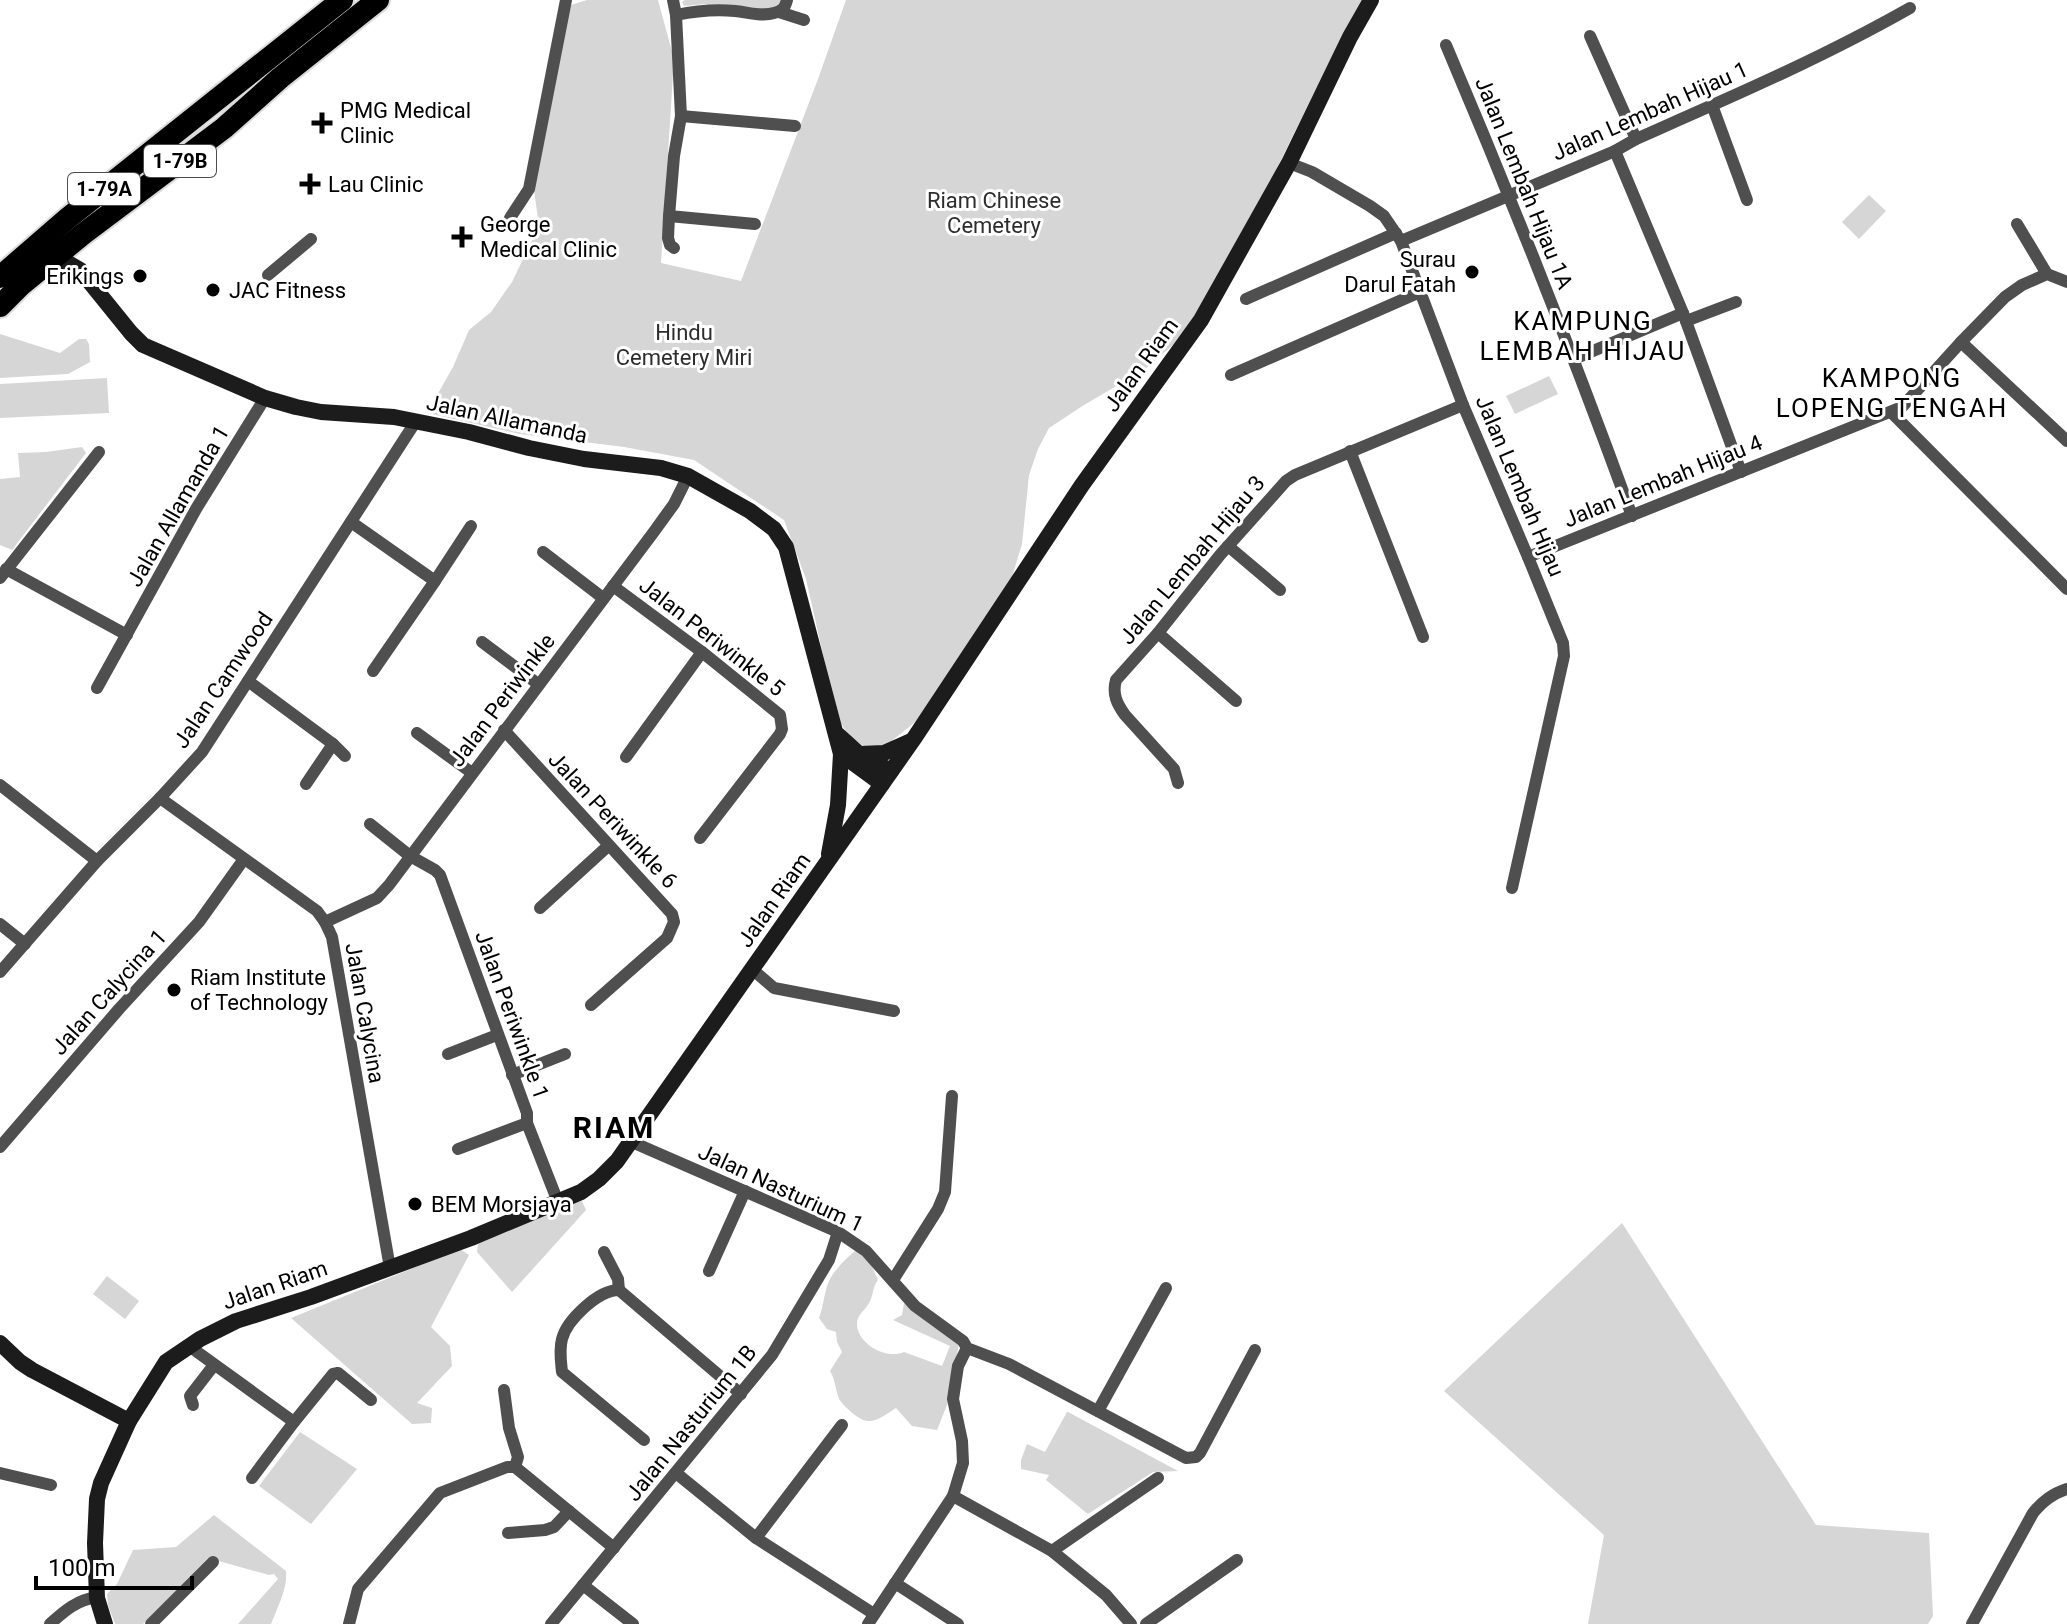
<svg xmlns="http://www.w3.org/2000/svg" width="2067" height="1624" viewBox="0 0 2067 1624" font-family="Roboto,sans-serif">
<rect width="100%" height="100%" fill="#fff"/>
<g fill="#d6d6d6">
<path d="M587,0H658L674,59L661,263L741,281L818,79L846,0H1365L1316,89L1273,176L1197,312L1173,345L1144,370L1084,405L1049,428L1038,449L1029,475L1022,544L1008,590L952,677L914,723L884,747L864,746L850,738L837,717L806,579L784,520L694,460L624,447L520,434L427,413L453,367L469,330L491,312L512,282L539,226L534,190L568,6Z"/>
<path d="M685,0H782L776,9H770L705,4L684,6L682,2Z"/>
<path d="M1869,195L1886,211L1859,239L1842,222Z"/>
<path d="M0,334L60,353L79,339H86L89,344L90,362L68,374L0,378Z"/>
<path d="M1549,376L1558,394L1515,414L1506,396Z"/>
<path d="M107,378L109,413L0,418V384Z"/>
<path d="M82,447L86,453L12,550L0,545V479L20,477L18,453L46,452Z"/>
<path d="M582,1201L586,1210L512,1292L477,1252L478,1244L560,1206Z"/>
<path d="M1622,1223L1816,1525L1929,1533L1933,1616L1928,1624H1588L1604,1535L1444,1391Z"/>
<path d="M460,1249L469,1255L431,1327L450,1346L452,1366L417,1403L432,1408L431,1423L412,1424L291,1318Z"/>
<path d="M856,1250L871,1264L878,1280C872,1287 874,1295 869,1303C865,1311 857,1314 857,1324C857,1344 887,1360 904,1352L942,1366L950,1346L893,1320L902,1315L904,1303L959,1344L947,1405L937,1430L912,1426L896,1408C876,1421 869,1428 850,1411C845,1406 840,1402 838,1396C835,1387 835,1379 830,1371L842,1352L837,1342L836,1332L827,1329L819,1318C823,1307 824,1296 827,1286C832,1271 845,1260 856,1250Z"/>
<path d="M107,1276L139,1301L125,1319L93,1294Z"/>
<path d="M1067,1412H1068L1178,1471L1153,1472L1088,1514L1046,1480L1049,1475L1021,1469V1460L1027,1444L1045,1452Z"/>
<path d="M300,1432L357,1469L311,1524L259,1486Z"/>
<path d="M214,1515L286,1571C288,1588 277,1608 271,1624H238L278,1579L274,1574L269,1575L208,1558L143,1624H115L108,1605L107,1594L117,1584L133,1550L176,1547Z"/>
</g>
<g fill="none" stroke-linecap="round" stroke-linejoin="round">
<defs>
<g id="highway">
<path d="M0,277L68,218L342,0"/>
<path d="M0,306L21,285L83,234L224,128L280,78L378,0"/>
</g>
</defs>
<use href="#highway" stroke="#dbdbdb" stroke-width="26"/>
<g stroke="#4f4f4f" stroke-width="12">
<path d="M673,0L676,15L681,116L674,156L669,216L668,238L670,245L674,248"/>
<path d="M779,12L804,20"/>
<path d="M676,15C695,11 714,9 735,11C747,12 762,17 774,13C782,11 785,8 787,0"/>
<path d="M1590,36L1636,139"/>
<path d="M1446,45C1512,200 1574,357 1632,516"/>
<path d="M1712,105L1747,200"/>
<path d="M681,116L795,126"/>
<path d="M1615,151L1683,313L1741,472"/>
<path d="M1289,163L1312,172L1370,206L1384,216L1401,241L1463,405L1528,557L1563,643L1564,656L1512,888"/>
<path d="M669,216L755,224"/>
<path d="M510,218L529,189L566,0"/>
<path d="M2017,224L2047,274"/>
<path d="M1401,241L1615,151L1636,139C1729,98 1822,58 1910,8"/>
<path d="M268,275L311,239"/>
<path d="M1246,299L1396,233"/>
<path d="M1686,321L1736,302"/>
<path d="M1961,342L2067,441"/>
<path d="M1574,359L1683,313"/>
<path d="M1231,375L1420,292"/>
<path d="M1891,412L2067,589"/>
<path d="M1350,451L1423,637"/>
<path d="M351,522L435,581L373,671"/>
<path d="M1228,546L1280,590"/>
<path d="M543,552L603,598"/>
<path d="M1528,557L1902,407L1961,342L2005,297L2022,285L2047,274L2067,282"/>
<path d="M6,569L127,635"/>
<path d="M0,578L99,452"/>
<path d="M435,581L471,526"/>
<path d="M613,586L702,652L780,715L782,729L780,734L700,838"/>
<path d="M1158,633L1236,701"/>
<path d="M482,642L538,684"/>
<path d="M248,681L333,744L345,756"/>
<path d="M97,688L196,509L265,398"/>
<path d="M504,730L672,914L674,922L667,938L591,1005"/>
<path d="M417,733L472,773"/>
<path d="M626,757L702,652"/>
<path d="M1178,783L1174,769L1125,715C1117,704 1112,694 1116,680L1158,633L1220,555L1286,481L1295,475L1463,405"/>
<path d="M306,784L333,744"/>
<path d="M0,785L97,861"/>
<path d="M160,798L317,911L325,922L332,937L390,1268"/>
<path d="M370,824L410,856L435,870L440,875L527,1113V1123L558,1202"/>
<path d="M540,908L608,846"/>
<path d="M325,922L377,898L389,885L653,533L674,504L688,476"/>
<path d="M0,924L25,944"/>
<path d="M752,969L774,988L894,1011"/>
<path d="M0,972L97,861L160,798L202,752L416,421"/>
<path d="M448,1054L497,1035"/>
<path d="M512,1075L565,1054"/>
<path d="M632,1142L838,1232L866,1251L915,1306L963,1341L967,1348L1009,1364L1186,1458L1196,1457L1200,1453L1255,1350"/>
<path d="M0,1147L119,1009L199,922L244,859"/>
<path d="M458,1149L527,1123"/>
<path d="M604,1252L618,1279L619,1290"/>
<path d="M709,1271L745,1191"/>
<path d="M893,1280L938,1209L945,1192L952,1096"/>
<path d="M189,1346L294,1422L333,1374L338,1373L371,1400"/>
<path d="M504,1390L509,1428L518,1457L515,1467"/>
<path d="M193,1405L190,1396L214,1365"/>
<path d="M1098,1411L1166,1288"/>
<path d="M644,1440L562,1372C561,1362 559,1350 562,1339C567,1320 598,1290 619,1290L741,1394"/>
<path d="M0,1473L51,1485"/>
<path d="M676,1473L756,1538L874,1614"/>
<path d="M252,1478L294,1422"/>
<path d="M953,1496L1052,1551L1158,1478"/>
<path d="M508,1533L545,1530L554,1527L569,1511"/>
<path d="M756,1538L842,1425"/>
<path d="M1052,1551L1106,1595L1131,1624"/>
<path d="M895,1583L958,1624"/>
<path d="M583,1585L633,1624"/>
<path d="M50,1624C62,1613 80,1597 97,1598"/>
<path d="M151,1624L213,1562"/>
<path d="M349,1624L358,1589L440,1493L507,1467H515L614,1548"/>
<path d="M551,1624L772,1355L829,1260L838,1232"/>
<path d="M868,1624L953,1496L963,1463L962,1441L953,1399L958,1366L967,1348"/>
<path d="M1146,1624L1237,1560"/>
<path d="M1972,1624L2033,1513C2043,1501 2052,1494 2067,1489"/>
</g>
<g stroke="#1c1c1c" stroke-width="16">
<path d="M55,258L68,263L80,270L131,333L143,345L265,398L296,407L321,412L394,417L469,432L529,448L584,459L661,468L688,476L750,511L774,529L786,547L841,754L882,784"/>
<path d="M838,735L859,754L891,771"/>
<path d="M860,754L884,753L911,741"/>
<path d="M829,854L838,805L841,754"/>
<path d="M0,1343L20,1362L32,1370L129,1421"/>
<path d="M105,1624L97,1598L95,1543L97,1499L101,1483L129,1421L166,1362L200,1339L236,1321L311,1297L471,1238L581,1192L599,1179L617,1161L913,740L1082,485L1201,320L1289,163L1350,37L1371,0"/>
</g>
<use href="#highway" stroke="#000" stroke-width="22"/>
</g>
<g fill="#000" stroke="#fff" stroke-width="3">
<path d="M318 111h8v8h8v8h-8v8h-8v-8h-8v-8h8z"/>
<path d="M306 172h8v8h8v8h-8v8h-8v-8h-8v-8h8z"/>
<path d="M458 225h8v8h8v8h-8v8h-8v-8h-8v-8h8z"/>
<circle cx="1472" cy="272" r="8"/>
<circle cx="140" cy="276" r="8"/>
<circle cx="213" cy="290" r="8"/>
<circle cx="174" cy="990" r="8"/>
<circle cx="415" cy="1204" r="8"/>
</g>
<g text-anchor="middle" dominant-baseline="central" stroke-width="6" stroke-linejoin="round" paint-order="stroke">
<g fill="#fff" stroke="#4c4c4c" stroke-width="2">
<rect x="144" y="145" width="72" height="32" rx="6"/>
<rect x="68" y="173" width="72" height="32" rx="6"/>
</g>
<g font-size="20" font-weight="bold" fill="#000">
<text x="180" y="161">1-79B</text>
<text x="104" y="189">1-79A</text>
</g>
<g font-size="22" fill="#000" stroke="#fff" text-anchor="start">
<text x="340" y="110">PMG Medical<tspan x="340" dy="25">Clinic</tspan></text>
<text x="328" y="184">Lau Clinic</text>
<text x="480" y="224">George<tspan x="480" dy="25">Medical Clinic</tspan></text>
<text x="1456" y="259" text-anchor="end">Surau<tspan x="1456" dy="25">Darul Fatah</tspan></text>
<text x="124" y="276" text-anchor="end">Erikings</text>
<text x="229" y="290">JAC Fitness</text>
<text x="190" y="977">Riam Institute<tspan x="190" dy="25">of Technology</tspan></text>
<text x="431" y="1204">BEM Morsjaya</text>
</g>
<g font-size="22" fill="#000" stroke="#fff">
<text transform="translate(1650 111) rotate(-24)">Jalan Lembah Hijau 1</text>
<text transform="translate(1524 183) rotate(68)">Jalan Lembah Hijau 1A</text>
<text transform="translate(1141 365) rotate(-54)">Jalan Riam</text>
<text transform="translate(507 419) rotate(12)">Jalan Allamanda</text>
<text transform="translate(1663 481) rotate(-22)">Jalan Lembah Hijau 4</text>
<text transform="translate(1520 486) rotate(67)">Jalan Lembah Hijau</text>
<text transform="translate(178 506) rotate(-60)">Jalan Allamanda 1</text>
<text transform="translate(1192 560) rotate(-50)">Jalan Lembah Hijau 3</text>
<text transform="translate(712 637) rotate(38)">Jalan Periwinkle 5</text>
<text transform="translate(223 680) rotate(-56)">Jalan Camwood</text>
<text transform="translate(502 700) rotate(-53)">Jalan Periwinkle</text>
<text transform="translate(613 820) rotate(47)">Jalan Periwinkle 6</text>
<text transform="translate(774 900) rotate(-55)">Jalan Riam</text>
<text transform="translate(109 992) rotate(-48)">Jalan Calycina 1</text>
<text transform="translate(365 1013) rotate(80)">Jalan Calycina</text>
<text transform="translate(512 1015) rotate(70)">Jalan Periwinkle 1</text>
<text transform="translate(781 1188) rotate(25)">Jalan Nasturium 1</text>
<text transform="translate(275 1285) rotate(-19)">Jalan Riam</text>
<text transform="translate(691 1423) rotate(-51)">Jalan Nasturium 1B</text>
</g>
<g font-size="22" fill="#2d2d2d" stroke="#fff">
<text x="994" y="200">Riam Chinese<tspan x="994" dy="25">Cemetery</tspan></text>
<text x="684" y="332">Hindu<tspan x="684" dy="25">Cemetery Miri</tspan></text>
</g>
<g font-size="26" letter-spacing="2" fill="#000" stroke="#fff">
<text x="1583" y="321">KAMPUNG<tspan x="1583" dy="30">LEMBAH HIJAU</tspan></text>
<text x="1892" y="378">KAMPONG<tspan x="1892" dy="30">LOPENG TENGAH</tspan></text>
</g>
<g font-size="30" font-weight="bold" letter-spacing="2" fill="#000" stroke="#fff">
<text x="614" y="1127">RIAM</text>
</g>
</g>
<path d="M36 1576v12h156v-12" fill="none" stroke="#000000" stroke-width="4"/>
<text x="48" y="1576" font-size="24" fill="#000000" stroke="#ffffff" stroke-width="6" paint-order="stroke">100 m</text>
</svg>
